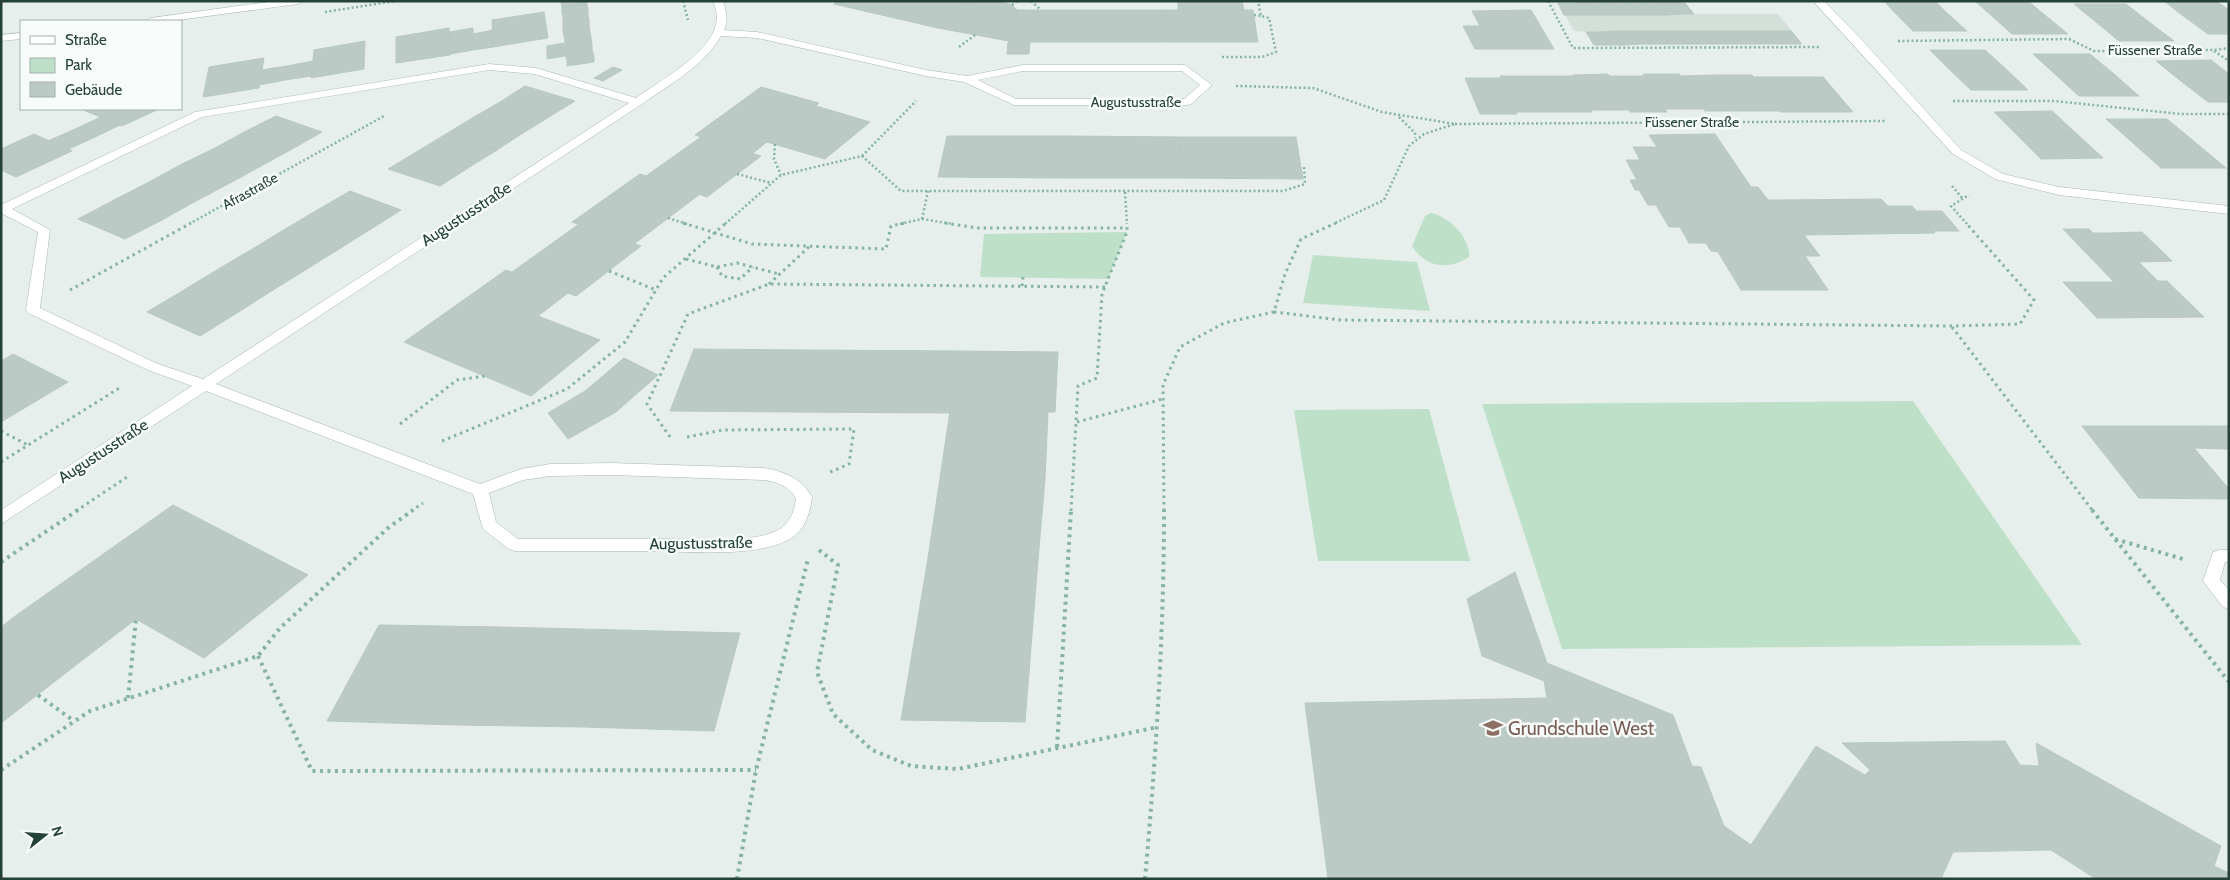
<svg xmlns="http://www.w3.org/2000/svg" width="2230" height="880" viewBox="0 0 2230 880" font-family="Cabin,sans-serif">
<rect width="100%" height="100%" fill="#e6efeb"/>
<path fill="#d4dfda" d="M1558,3H1685L1694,14H1778L1802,44L1594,45L1586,32L1574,31Z"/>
<g fill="#bfe0c8">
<path d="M1431,213C1449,216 1471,239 1469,257C1448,271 1425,267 1412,246L1425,216Z"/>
<path d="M1127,232L1108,279L980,277L984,234Z"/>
<path d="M1313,255L1417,262L1430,311L1303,303Z"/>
<path d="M1913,401L2082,645L1562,649L1482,404Z"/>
<path d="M1429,409L1470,561H1318L1294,410Z"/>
</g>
<g fill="#bbcac4" stroke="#b8c9c2">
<path d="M587,1V4L562,8L561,2Z"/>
<path d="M838,1H971L938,28L834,4Z"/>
<path d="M971,1H999L1012,5L1017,10L1014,42L938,28Z"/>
<path d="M1178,1H1242L1244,10H1178Z"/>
<path d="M1884,1H1935L1947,13H1895Z"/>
<path d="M1975,1H2028L2046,16H1992Z"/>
<path d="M2164,1H2216L2229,10V15H2182Z"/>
<path d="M1587,2H1601L1609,15H1594Z"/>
<path d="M1587,2L1594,15H1578L1571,3Z"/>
<path d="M1601,2H1615L1623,15H1609Z"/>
<path d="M1615,2H1629L1637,15H1623Z"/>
<path d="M1629,2H1643L1651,15H1637Z"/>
<path d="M1643,2H1657L1666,15H1651Z"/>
<path d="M1657,2H1671L1680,14L1666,15Z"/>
<path d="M1671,2L1685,3L1694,14H1680Z"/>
<path d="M1558,3H1571L1578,15H1564Z"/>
<path d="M587,4L588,9L562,13V8Z"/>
<path d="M2074,4H2126L2149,22H2096Z"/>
<path d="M588,9V15L563,18L562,13Z"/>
<path d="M1017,10H1165L1167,42H1014Z"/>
<path d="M1165,10H1253L1258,42H1167Z"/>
<path d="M1531,10L1554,49H1475L1463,26H1480L1472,11Z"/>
<path d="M544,12L548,38L493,47L492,20Z"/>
<path d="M1895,13H1947L1967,31H1913Z"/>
<path d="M588,15L589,20L563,24V18Z"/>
<path d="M2182,15H2229V34H2208Z"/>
<path d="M1992,16H2046L2068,34H2012Z"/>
<path d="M589,20V26L563,30V24Z"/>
<path d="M2096,22H2149L2174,41H2119Z"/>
<path d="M589,26L590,32L564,36L563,30Z"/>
<path d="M449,28L450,55L396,63V37Z"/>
<path d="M473,28V50L450,54L449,32Z"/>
<path d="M493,30V47L473,50V34Z"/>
<path d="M1616,31H1631L1639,44L1624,45Z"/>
<path d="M1616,31L1624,45H1608L1600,32Z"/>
<path d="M1631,31H1645L1654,44H1639Z"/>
<path d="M1645,31H1660L1669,44H1654Z"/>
<path d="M1660,31H1675L1684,44H1669Z"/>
<path d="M1675,31H1689L1698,44H1684Z"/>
<path d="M1689,31H1703L1713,44H1698Z"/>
<path d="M1703,31H1717L1727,44H1713Z"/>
<path d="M1717,31H1731L1741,44H1727Z"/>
<path d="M1731,31H1747L1757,44H1741Z"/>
<path d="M1747,31H1762L1773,44H1757Z"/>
<path d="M1762,31H1776L1787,44H1773Z"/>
<path d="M1776,31H1791L1802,44H1787Z"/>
<path d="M590,32L591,38L565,42L564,36Z"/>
<path d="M1586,32H1600L1608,45H1594Z"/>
<path d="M591,38L592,44L565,48V42Z"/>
<path d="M365,41L364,69L311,78L314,50Z"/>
<path d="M1008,42H1030L1029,54H1007Z"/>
<path d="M564,43L565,56L547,59V46Z"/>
<path d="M592,44V50L565,54V48Z"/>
<path d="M592,50L594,56L567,60L565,54Z"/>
<path d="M1930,50H1985L2006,69L1950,70Z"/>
<path d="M2033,54H2090L2114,74L2056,75Z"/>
<path d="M594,56V62L567,66V60Z"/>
<path d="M264,58L259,88L203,97L209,67Z"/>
<path d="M2211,60L2229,74V81H2181L2156,61Z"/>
<path d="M313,61L311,76L285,80L287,66Z"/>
<path d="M287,66L285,80L259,85L261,70Z"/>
<path d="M613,67L622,70L603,81L594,78Z"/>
<path d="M2006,69L2028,90H1971L1950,70Z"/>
<path d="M1608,74L1609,76L1629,110H1591L1573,75Z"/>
<path d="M1643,74H1679L1703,109H1665Z"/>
<path d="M2114,74L2139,96H2079L2056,75Z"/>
<path d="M1715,75H1752L1779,111H1739Z"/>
<path d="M1715,75L1739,111H1705L1680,76Z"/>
<path d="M1500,76H1537L1555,112H1517Z"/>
<path d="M1537,76H1573L1592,112H1555Z"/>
<path d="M1609,76H1644L1667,112H1630Z"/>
<path d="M1753,77H1789L1817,112H1780Z"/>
<path d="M1789,77H1823L1853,112H1817Z"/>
<path d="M1465,78H1501L1517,114H1480Z"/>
<path d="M2181,81H2229V102H2208Z"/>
<path d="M525,86L575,101L549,117L500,102Z"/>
<path d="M761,87L819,103L816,106L870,122L825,159L767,142L753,153L695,135Z"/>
<path d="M500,102L549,117L523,133L474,117Z"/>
<path d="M81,109H159L122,126Z"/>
<path d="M2052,111L2077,134L2017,135L1994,112Z"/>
<path d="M276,116L322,132L292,149L246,131Z"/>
<path d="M101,117L120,125L95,137L75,129Z"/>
<path d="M474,117L523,133L497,150L446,134Z"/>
<path d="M2106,119H2167L2196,143H2133Z"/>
<path d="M75,129L95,137L69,149L48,141Z"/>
<path d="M246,131L292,149L261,166L215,148Z"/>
<path d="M34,134L72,151L16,177L1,170V149Z"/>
<path d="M446,134L497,150L468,168L418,151Z"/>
<path d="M1715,134L1751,187H1758L1768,200H1779L1804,235L1820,256H1805L1828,290H1741L1718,252L1711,251L1706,243H1689L1680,227H1669L1656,205H1648L1639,190H1635L1630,180H1637L1626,160H1640L1633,147H1657L1649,135Z"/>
<path d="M2077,134L2103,158L2041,159L2017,135Z"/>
<path d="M947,136H1064L1060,178L938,177Z"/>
<path d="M1064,136L1180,137L1181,178H1060Z"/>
<path d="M701,137L761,156L707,197L646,176Z"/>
<path d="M1180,137H1296L1303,179L1181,178Z"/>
<path d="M2133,143H2196L2226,168H2161Z"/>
<path d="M215,148L261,166L230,183L182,164Z"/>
<path d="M418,151L468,168L440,186L388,169Z"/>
<path d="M182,164L230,183L196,201L149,182Z"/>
<path d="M640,174L700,194L634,244L572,222Z"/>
<path d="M149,182L196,201L162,220L114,200Z"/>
<path d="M350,191L401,210L371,229L319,209Z"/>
<path d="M1881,199L1888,206H1912L1935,233L1804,235L1779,200Z"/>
<path d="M114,200L162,220L125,239L78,219Z"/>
<path d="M319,209L371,229L339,249L287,228Z"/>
<path d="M1917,211H1942L1959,231H1933Z"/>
<path d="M579,224L641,246L576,296L512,272Z"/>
<path d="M287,228L339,249L307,269L254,248Z"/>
<path d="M2063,229H2089L2093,233H2109L2158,281H2167L2204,317L2097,318L2063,282H2114Z"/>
<path d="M2142,232L2172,261L2138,262L2109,233Z"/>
<path d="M254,248L307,269L273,290L220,268Z"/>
<path d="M220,268L273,290L237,313L184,290Z"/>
<path d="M506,270L568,293L538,316L600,340L531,396L404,342Z"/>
<path d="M184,290L237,313L200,336L147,312Z"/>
<path d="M694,349L806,350L789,412L670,411Z"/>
<path d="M806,350L959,351L951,413L789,412Z"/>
<path d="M959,351L1058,352L1055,412H1048L1045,479L940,478Z"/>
<path d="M13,354L68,382L1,422V361Z"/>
<path d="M624,358L658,375L616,412L568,439L548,413L585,391Z"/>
<path d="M2082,426H2203L2224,449L2194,448L2229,489V499L2139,498Z"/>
<path d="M2203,426H2229V449H2224Z"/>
<path d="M940,478L1045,479L1038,560L928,558Z"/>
<path d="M173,505L308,575L204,658L136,619L89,655L18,614Z"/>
<path d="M928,558L1038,560L1025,722L901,720Z"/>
<path d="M1515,572L1547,663L1673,715L1692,766L1701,767L1724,826L1751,845L1816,746L1865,775L1870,770L1842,743L2005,741L2020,765L2039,766L2036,743L2221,846L2214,866L2229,873V879H2096L2051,850L1953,852L1941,879H1328L1305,703L1547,698L1544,681L1482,656L1467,599Z"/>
<path d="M18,614L89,655L1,723V627Z"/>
<path d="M379,625L499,627L455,725L327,721Z"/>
<path d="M499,627L620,630L584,727L455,725Z"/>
<path d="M620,630L740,633L714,731L584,727Z"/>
</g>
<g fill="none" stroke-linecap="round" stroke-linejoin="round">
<defs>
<g id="minor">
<path d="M713,1H723C726,11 729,20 724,30L757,32L926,70L967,76L1023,65H1185L1212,85L1191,104L1187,105H1014L964,82L926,76L757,38L721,36C704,66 669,85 642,104L216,384L480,484L521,469L550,464L611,463L764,468C785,472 801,478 812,497C810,512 806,528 793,537C759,559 689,551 649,551C605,551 560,551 515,551L509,549L483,529L473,494L206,391L1,524V510L192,386L148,370L28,313L26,310L38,232L1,213V205L195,112L489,64L536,68L636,98C659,81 710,54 716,24C718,16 716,9 713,1ZM489,70L535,74L629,103L203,379L158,364L40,308L50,230L12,209L202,117ZM1023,71H1182L1200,85L1184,99H1016L978,80ZM611,475L764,480C778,482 788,486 796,498C792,532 772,535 741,539H518L496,522L489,493L523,480L550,476Z"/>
<path d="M1813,1H1824L1862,40L1961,150L2003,174L2059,187L2229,206V214L2059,195L1995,179L1953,154Z"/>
<path d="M2219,550H2229V562H2225L2220,580L2229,590V609L2223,607L2203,581L2213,552Z"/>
</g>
<g id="tertiary">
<path d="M275,1H303L298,4L171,21H146L151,18Z"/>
<path d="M21,33V39L1,41V35Z"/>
</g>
</defs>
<use href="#minor" stroke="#a8b8b2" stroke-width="1"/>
<use href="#tertiary" stroke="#a8b8b2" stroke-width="1"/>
<g stroke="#86b3a5" stroke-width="2.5" stroke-dasharray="2 2.5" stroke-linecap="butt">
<path d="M683,1L688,20"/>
<path d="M1031,1L1041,10"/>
<path d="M1548,1L1573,48L1819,47"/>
<path d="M1012,5L1017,1"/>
<path d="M325,12L395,1"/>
<path d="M1254,15L1261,16"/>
<path d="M1898,41L2069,39L2094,51L2214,50L2229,48"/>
<path d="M959,47L975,35"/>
<path d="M2214,51L2229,61"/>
<path d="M1222,57H1262L1276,52L1269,18L1261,16L1258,1"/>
<path d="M1236,86L1313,88L1382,112L1455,124L1424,134L1409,146L1384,200L1333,224"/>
<path d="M1953,101H2054L2181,114H2229"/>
<path d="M1399,117L1415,133V138"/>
<path d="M1455,124L1887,121"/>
<path d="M775,144L774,159L781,175"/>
<path d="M862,156L916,101"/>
<path d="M737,174L771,183"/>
<path d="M1952,186L1963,199"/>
<path d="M1125,192L1127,224"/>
<path d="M668,218L687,224"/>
<path d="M922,219L953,224"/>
<path d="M189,224L384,116"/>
<path d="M725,224L781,175L862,156L901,191H1283L1305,184L1304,165"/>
<path d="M900,224L922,219L928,191"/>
<path d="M1967,224L1951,206L1969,195"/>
</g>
<g stroke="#86b3a5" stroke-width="3" stroke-dasharray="2.5 4" stroke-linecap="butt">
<path d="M683,223L752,244L886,249L891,226L905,223"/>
<path d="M945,223L978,228H1127"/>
<path d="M686,259L717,267L737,263L779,274"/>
<path d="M717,267L722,276L740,279L753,267"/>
<path d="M609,271L656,290"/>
<path d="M769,284L810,246"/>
<path d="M1022,286L1023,277"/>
<path d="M70,290L191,223"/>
<path d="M1274,312L1341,320L1952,326L2020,324L2034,300L1966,223"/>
<path d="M1952,327L2093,511"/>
<path d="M1077,422L1163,399"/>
<path d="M400,424L457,380L485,376"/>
<path d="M1,431L28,445"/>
<path d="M670,437L647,404L688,314L769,284L1105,287"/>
<path d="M687,437L723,430L854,429L849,464L828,473"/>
<path d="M442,441L567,389L625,342L663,278L726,223"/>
<path d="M1,462L121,387"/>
<path d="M76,511L127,477"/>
<path d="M411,511L423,503"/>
<path d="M1071,511L1078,386L1097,378L1102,294L1127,232V223"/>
<path d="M1164,511L1163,385L1180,347L1224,323L1274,312L1285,274L1301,239L1336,223"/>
</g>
<g stroke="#86b3a5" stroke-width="4" stroke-dasharray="3 4.5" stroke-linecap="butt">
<path d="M2092,510L2229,682"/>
<path d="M2115,539L2183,559"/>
<path d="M819,550L838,565L817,672L833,714L872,750L911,766L958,769L1158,727"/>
<path d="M1,562L78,510"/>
<path d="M258,656L312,771L756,770"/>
<path d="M38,695L74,721"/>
<path d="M128,698L136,619"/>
<path d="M1057,747L1071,510"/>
<path d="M1,770L90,711L258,656L280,628L388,528L413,510"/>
<path d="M737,879L756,770L808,559"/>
<path d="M1145,879C1156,756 1164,633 1164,510"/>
</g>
<use href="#minor" fill="#fff" fill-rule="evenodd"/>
<use href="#tertiary" fill="#fff" fill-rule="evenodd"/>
</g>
<defs>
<symbol id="school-bare" viewBox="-9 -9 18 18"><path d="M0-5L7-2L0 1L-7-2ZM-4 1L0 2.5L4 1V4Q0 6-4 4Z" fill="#8d6e63" stroke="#f7fbf9" stroke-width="2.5" paint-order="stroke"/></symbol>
</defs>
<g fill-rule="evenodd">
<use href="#school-bare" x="1479" y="714" width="28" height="28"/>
</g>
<g text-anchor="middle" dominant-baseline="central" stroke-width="5" stroke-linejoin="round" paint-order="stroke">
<g font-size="14" fill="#24423a" stroke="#f7fbf9">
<text x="2155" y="50">Füssener Straße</text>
<text x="1136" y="102">Augustusstraße</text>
<text x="1692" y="122">Füssener Straße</text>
<text transform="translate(250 191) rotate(-29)">Afrastraße</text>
</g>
<g font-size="16" fill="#24423a" stroke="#f7fbf9">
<text transform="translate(466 214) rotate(-33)">Augustusstraße</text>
<text transform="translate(103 451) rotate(-33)">Augustusstraße</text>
<text transform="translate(701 543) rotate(-1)">Augustusstraße</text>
</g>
<g font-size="19" fill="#785e54" stroke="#f7fbf9" text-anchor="start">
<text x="1508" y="728">Grundschule West</text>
</g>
</g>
<rect width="2230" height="880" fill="none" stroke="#24423a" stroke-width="5"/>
<rect x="20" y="20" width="162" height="90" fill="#f7fbf9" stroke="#a3b1ad"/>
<rect x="30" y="36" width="25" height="8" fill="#ffffff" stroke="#a3b1ad"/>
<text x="65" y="45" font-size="15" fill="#24423a">Straße</text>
<rect x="30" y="58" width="25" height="15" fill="#bfe0c8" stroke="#a3b1ad"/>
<text x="65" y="70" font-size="15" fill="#24423a">Park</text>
<rect x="30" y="82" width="25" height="15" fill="#bbcac4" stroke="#a3b1ad"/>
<text x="65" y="95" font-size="15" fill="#24423a">Gebäude</text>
<g transform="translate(45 835) rotate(73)" stroke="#f7fbf9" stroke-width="4" paint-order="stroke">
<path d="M0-4L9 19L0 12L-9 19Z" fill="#24423a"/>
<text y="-8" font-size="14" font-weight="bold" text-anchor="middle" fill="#24423a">N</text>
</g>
</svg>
